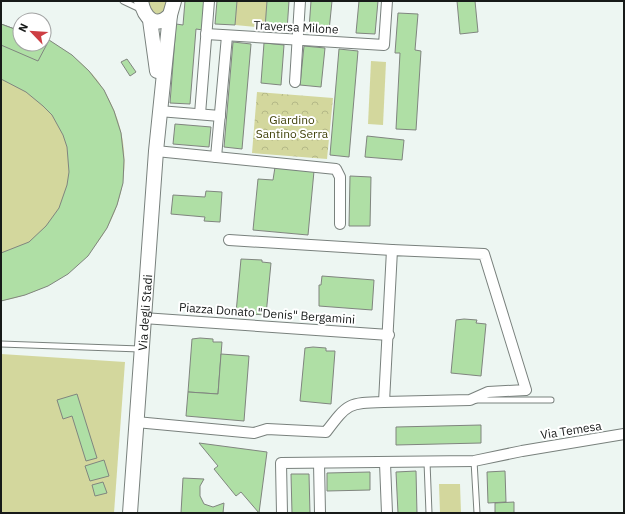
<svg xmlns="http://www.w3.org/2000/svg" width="625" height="514" viewBox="0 0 625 514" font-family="'IBM Plex Sans',sans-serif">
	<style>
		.grass { fill: #d3d79d }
		.forest { fill: url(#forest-crowns) }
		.building { fill: #afdfa5; stroke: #80857f }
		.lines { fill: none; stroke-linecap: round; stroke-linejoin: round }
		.lane-casing { stroke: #79817d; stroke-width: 7 }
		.street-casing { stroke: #79817d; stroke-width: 12 }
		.secondary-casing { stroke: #79817d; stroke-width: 16 }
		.lane { stroke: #fff; stroke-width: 5 }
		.street { stroke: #fff; stroke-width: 10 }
		.secondary { stroke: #fff; stroke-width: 14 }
		.labels { text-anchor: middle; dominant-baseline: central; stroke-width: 4; stroke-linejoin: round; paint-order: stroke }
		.street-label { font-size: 12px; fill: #171a19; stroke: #fff }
		.park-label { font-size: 12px; fill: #41420a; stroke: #fff }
	</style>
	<defs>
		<pattern id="forest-crowns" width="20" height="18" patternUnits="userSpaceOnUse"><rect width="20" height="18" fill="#d3d79d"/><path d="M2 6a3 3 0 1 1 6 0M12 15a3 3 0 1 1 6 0" fill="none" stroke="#b4b887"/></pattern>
	</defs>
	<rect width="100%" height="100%" fill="#edf6f2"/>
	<!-- grass -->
	<g class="grass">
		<polygon points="142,1 172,1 170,12 155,19"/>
		<polygon points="237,1 267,1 265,28 235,25"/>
		<path d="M1,24L20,31V44H47L49,40C67,51 85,64 98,81C161,170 105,284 1,301Z"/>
		<polygon points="371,61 386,62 383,125 368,124"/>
		<polygon points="1,354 125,362 114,513 1,513"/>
		<polygon points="439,484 460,484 461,513 440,513"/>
	</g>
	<!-- forest -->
	<polygon class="forest" points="257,92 333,98 327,159 252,153"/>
	<!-- building -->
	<g class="building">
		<polygon points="185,1 205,1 203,30 196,29 190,104 170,103 176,24 183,25"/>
		<polygon points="217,1 237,1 235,25 215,24"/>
		<polygon points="267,1 289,1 287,30 265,28"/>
		<polygon points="311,1 332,1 329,31 309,29"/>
		<polygon points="359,1 378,1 375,34 356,33"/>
		<polygon points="457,1 475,1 478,32 460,34"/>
		<polygon points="398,13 418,14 415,50 421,51 416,130 396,129 400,53 395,53"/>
		<polygon points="1,24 20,31 20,44 44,43 47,44 49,40 72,55 89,71 104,90 114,111 121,133 124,160 123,183 117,205 107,228 88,256 68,274 48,286 25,295 1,301 1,253 29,242 46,226 59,208 67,185 69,172 67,147 63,135 52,115 43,106 26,92 1,79"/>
		<polygon points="1,24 20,31 20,44 44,43 47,44 38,61 1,45"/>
		<polygon points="233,42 251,44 242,149 224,147"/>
		<polygon points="264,43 284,45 281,85 261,83"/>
		<polygon points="304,46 325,48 321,87 300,85"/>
		<polygon points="339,49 358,51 349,157 330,155"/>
		<polygon points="127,59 136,72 130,76 121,62"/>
		<polygon points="175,124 211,127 209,147 173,144"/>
		<polygon points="367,136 404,140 402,160 365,157"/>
		<polygon points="275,167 314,171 308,235 253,230 258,179 273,180"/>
		<polygon points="350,176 371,177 370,226 349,226"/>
		<polygon points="206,191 222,192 220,222 204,221 205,217 171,214 173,195 205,197"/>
		<polygon points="241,259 262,260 262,262 271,263 266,315 236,313"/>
		<polygon points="322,276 374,280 372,310 319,306 319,285 321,285"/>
		<polygon points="464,319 477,320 476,323 486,324 481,376 451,373 456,320"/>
		<polygon points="200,338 213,339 213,342 222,342 218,394 188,392 192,339"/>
		<polygon points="313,347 326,348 326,351 335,351 331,404 300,401 305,348"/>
		<polygon points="221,354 249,356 244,421 186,416 188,392 218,394"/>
		<polygon points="77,394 97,458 86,461 72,416 63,419 57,400"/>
		<polygon points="481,425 481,443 396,445 396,427"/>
		<polygon points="199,443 267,452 259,513 241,492 236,496 214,469 218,466"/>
		<polygon points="104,460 109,476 90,481 85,466"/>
		<polygon points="416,471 417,513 398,513 396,472"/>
		<polygon points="505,471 506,502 488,503 487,472"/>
		<polygon points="370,472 370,490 327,491 327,473"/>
		<polygon points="291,474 309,474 310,513 292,513"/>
		<polygon points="183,478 204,479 200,486 200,496 204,504 213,507 224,503 223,513 181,513"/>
		<polygon points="103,482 107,493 95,496 92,485"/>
		<polygon points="514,502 514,513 495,513 495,503"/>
	</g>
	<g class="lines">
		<!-- lane casing -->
		<g class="lane-casing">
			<g id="lane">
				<polyline points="123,1 140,9"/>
				<polyline points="1,344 140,349"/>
				<polyline points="475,400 551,400"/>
				<polyline points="474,461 477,513"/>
				<polyline points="427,462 429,513"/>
			</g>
		</g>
		<!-- street casing -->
		<g class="street-casing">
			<g id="street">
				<polyline points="206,34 384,45 387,1"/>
				<polyline points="295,82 300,1"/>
				<polyline points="159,111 220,116"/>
				<polyline points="200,114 209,1"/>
				<polyline points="156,151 336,169 340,177 340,224"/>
				<polyline points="216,157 227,36"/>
				<polyline points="229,240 392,250"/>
				<polyline points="143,318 389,335"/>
				<path d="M136,422L254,433L267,429L326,432C348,403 348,403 384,402L392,250L484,254L526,390L488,392L470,400L384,402"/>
				<polyline points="319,463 320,513"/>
				<polyline points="385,463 387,513"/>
				<polyline points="282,513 281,463 474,461 522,451 624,434"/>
			</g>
		</g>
		<!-- secondary casing -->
		<g class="secondary-casing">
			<g id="secondary">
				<path d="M141,1C144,17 155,30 170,15L174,1"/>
				<polyline points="150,20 157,71"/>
				<path id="s1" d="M130,513L156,151L170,15"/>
			</g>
		</g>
		<!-- lane -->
		<use href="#lane" class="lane"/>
		<!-- street -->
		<use href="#street" class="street"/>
		<!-- secondary -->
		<use href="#secondary" class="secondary"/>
	</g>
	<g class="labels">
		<!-- street labels -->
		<g class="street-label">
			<text transform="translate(296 27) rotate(3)">Traversa Milone</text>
			<text stroke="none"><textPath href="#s1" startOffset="201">Via degli Stadi</textPath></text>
			<text transform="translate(267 313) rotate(4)">Piazza Donato "Denis" Bergamini</text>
			<text transform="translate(571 430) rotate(-9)">Via Temesa</text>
		</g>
		<!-- park labels -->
		<g class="park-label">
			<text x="292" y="119">Giardino<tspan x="292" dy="14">Santino Serra</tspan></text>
		</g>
	</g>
	<!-- border -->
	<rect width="625" height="514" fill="none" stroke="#171a19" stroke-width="4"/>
	<!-- north arrow -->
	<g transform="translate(32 32) rotate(295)"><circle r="19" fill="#ffffff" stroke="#a2a3a3"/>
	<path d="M0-3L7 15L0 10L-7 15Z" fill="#cd3e43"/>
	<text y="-6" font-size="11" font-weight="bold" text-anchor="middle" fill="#171a19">N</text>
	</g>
</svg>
